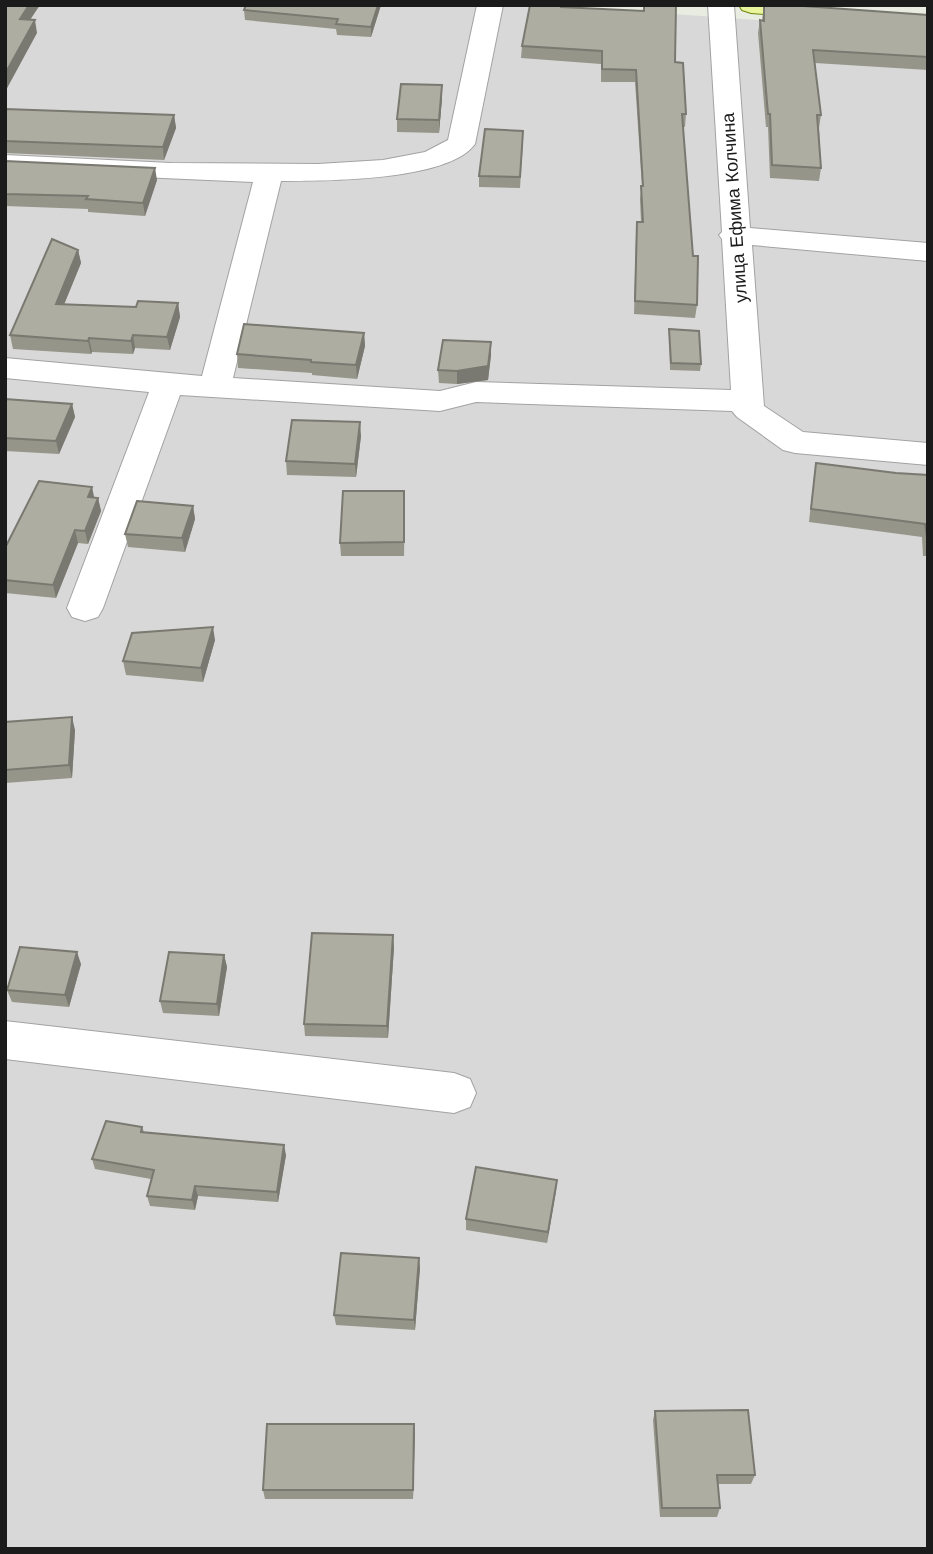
<svg xmlns="http://www.w3.org/2000/svg" width="933" height="1554" viewBox="0 0 933 1554" font-family="'Work Sans',sans-serif">
	<style>
		.residential { fill: #d9d8d8 }
		.lines { fill: none; stroke-linecap: round; stroke-linejoin: round }
		.minor-casing { stroke: #a2a2a2; stroke-width: 2 }
		.major-casing { stroke: #6a870a; stroke-width: 2 }
		.minor { fill: #fff; fill-rule: evenodd }
		.major { fill: #e9f49d; fill-rule: evenodd }
		.wall { fill: #95958a }
		.shaded-wall { fill: #797971 }
		.building { fill: #adada1; stroke: #797971; stroke-width: 2 }
		.labels { text-anchor: middle; dominant-baseline: central; stroke-width: 5; stroke-linejoin: round; paint-order: stroke }
		.far-street-label { font-size: 18px; fill: #1b1b1b; stroke: #fff }
	</style>
	<rect width="100%" height="100%" fill="#e9ece1"/>
	<!-- residential -->
	<polygon class="residential" points="5,5 547,5 928,32 928,1549 5,1549"/>
	<g class="lines">
		<!-- minor casing -->
		<g class="minor-casing">
			<g id="minor">
				<path d="M477,5H503L475,144C449,181 324,181 281,181L233,378L440,391L476,382L731,390L722,239L719,235L722,232L708,5H734L750,228L928,243V261L752,245L764,406L803,432L928,443V465L795,453L783,450L737,417L732,411L476,402L440,411L180,395L103,608L98,617L85,621L72,617L67,608L149,392L5,378V358L202,376L253,182L5,171V155L171,163L318,164L383,160L425,152L448,140Z"/>
				<polygon points="5,1021 454,1073 470,1079 476,1093 470,1107 454,1113 5,1059"/>
			</g>
		</g>
		<!-- major casing -->
		<g class="major-casing">
			<polygon id="major" points="739,5 826,5 830,10 826,15 817,18 751,13 742,10"/>
		</g>
		<!-- minor -->
		<use href="#minor" class="minor"/>
		<!-- major -->
		<use href="#major" class="major"/>
	</g>
	<!-- wall -->
	<g class="wall">
		<polygon points="246,5 381,5 371,37 337,35 336,29 245,20 244,10"/>
		<polygon points="764,5 928,15 928,70 815,63 821,115 819,128 821,168 819,181 770,178 768,127 766,127 758,33 760,20 762,20"/>
		<polygon points="563,7 675,62 686,114 685,127 683,127 697,305 695,318 634,314 636,235 637,222 641,222 640,199 642,186 635,82 601,82 601,64 521,58 522,46"/>
		<polygon points="442,98 439,133 397,132 397,119"/>
		<polygon points="5,109 174,115 176,128 164,160 5,153"/>
		<polygon points="523,141 520,188 479,187 479,176"/>
		<polygon points="5,161 157,180 145,216 88,212 88,209 5,206"/>
		<polygon points="78,250 81,263 64,304 136,307 178,303 180,317 170,350 135,348 133,354 92,352 91,354 13,349 10,335"/>
		<polygon points="669,329 701,364 700,371 670,370"/>
		<polygon points="364,333 365,346 357,379 312,375 312,373 238,368 237,354"/>
		<polygon points="491,355 488,380 457,384 439,383 438,370"/>
		<polygon points="5,399 72,404 75,417 59,454 5,451"/>
		<polygon points="361,436 356,477 287,475 286,461"/>
		<polygon points="816,463 896,473 928,475 928,556 923,556 922,537 809,522 814,476"/>
		<polygon points="94,498 98,498 101,511 88,544 78,543 56,598 5,593 5,548"/>
		<polygon points="405,504 404,556 341,556 340,543"/>
		<polygon points="193,506 195,519 185,552 128,547 125,534"/>
		<polygon points="215,640 203,682 126,675 123,661"/>
		<polygon points="5,722 75,730 72,778 5,783"/>
		<polygon points="394,947 388,1038 305,1036 304,1024"/>
		<polygon points="224,955 227,967 219,1016 163,1013 160,1001"/>
		<polygon points="81,964 69,1007 12,1002 7,990"/>
		<polygon points="142,1127 144,1132 286,1155 278,1202 198,1196 195,1210 150,1206 147,1196 151,1179 95,1169 92,1159"/>
		<polygon points="557,1180 547,1243 466,1230 466,1219"/>
		<polygon points="420,1268 415,1330 336,1325 334,1315"/>
		<polygon points="655,1411 755,1475 751,1484 718,1484 720,1508 717,1517 660,1517 653,1420"/>
		<polygon points="414,1424 413,1499 265,1499 263,1490"/>
	</g>
	<!-- shaded-wall -->
	<g class="shaded-wall">
		<polygon points="29,5 40,5 22,32 20,19"/>
		<polygon points="378,5 381,5 371,37 371,27"/>
		<polygon points="35,20 37,33 5,92 5,74"/>
		<polygon points="442,85 442,98 439,133 439,120"/>
		<polygon points="174,115 176,128 164,160 163,147"/>
		<polygon points="155,168 157,180 145,216 143,203"/>
		<polygon points="78,250 81,263 59,317 56,304"/>
		<polygon points="178,303 180,317 170,350 167,337"/>
		<polygon points="364,333 365,346 357,379 356,365"/>
		<polygon points="133,335 135,348 133,354 131,341"/>
		<polygon points="89,338 92,352 91,354 88,341"/>
		<polygon points="491,342 491,355 488,380 457,384 457,371"/>
		<polygon points="72,404 75,417 59,454 56,441"/>
		<polygon points="360,422 361,436 356,477 355,464"/>
		<polygon points="92,487 95,501 88,497"/>
		<polygon points="98,498 101,511 88,544 85,531"/>
		<polygon points="193,506 195,519 185,552 182,538"/>
		<polygon points="75,530 78,543 56,598 53,585"/>
		<polygon points="213,627 215,640 203,682 201,668"/>
		<polygon points="72,717 75,730 72,778 69,765"/>
		<polygon points="393,935 394,947 388,1038 387,1026"/>
		<polygon points="77,952 81,964 69,1007 65,995"/>
		<polygon points="224,955 227,967 219,1016 217,1004"/>
		<polygon points="284,1145 286,1155 278,1202 277,1192"/>
		<polygon points="557,1180 556,1191 547,1243 548,1232"/>
		<polygon points="195,1186 198,1196 195,1210 192,1200"/>
		<polygon points="419,1258 420,1268 415,1330 414,1320"/>
		<polygon points="414,1424 415,1433 413,1499 413,1490"/>
	</g>
	<!-- building -->
	<g class="building">
		<polygon points="5,5 29,5 20,19 35,20 5,74"/>
		<polygon points="246,5 378,5 371,27 336,24 338,19 244,10"/>
		<polygon points="530,5 561,5 561,7 644,11 644,5 676,5 675,62 683,63 686,114 682,114 693,256 698,256 697,305 635,301 637,222 643,222 641,186 643,186 636,70 602,69 602,51 522,46"/>
		<polygon points="764,5 789,5 928,15 928,57 813,50 821,115 817,115 821,168 772,165 770,114 768,114 760,20 764,21"/>
		<polygon points="401,84 442,85 439,120 397,119"/>
		<polygon points="5,109 174,115 163,147 5,141"/>
		<polygon points="485,129 523,131 520,177 479,176"/>
		<polygon points="5,161 155,168 143,203 86,199 88,196 5,194"/>
		<polygon points="52,239 78,250 56,304 136,307 138,301 178,303 167,337 133,335 131,341 89,338 88,341 10,335"/>
		<polygon points="244,324 364,333 356,365 311,362 311,360 237,354"/>
		<polygon points="669,329 699,331 701,364 671,363"/>
		<polygon points="443,340 491,342 488,366 457,371 438,370"/>
		<polygon points="5,399 72,404 56,441 5,438"/>
		<polygon points="292,420 360,422 355,464 286,461"/>
		<polygon points="816,463 896,473 928,475 928,543 925,524 811,509"/>
		<polygon points="39,481 92,487 88,497 98,498 85,531 75,530 53,585 5,580 5,548"/>
		<polygon points="343,491 404,491 404,542 340,543"/>
		<polygon points="137,501 193,506 182,538 125,534"/>
		<polygon points="213,627 201,668 123,661 132,633"/>
		<polygon points="72,717 69,765 5,770 5,722"/>
		<polygon points="312,933 393,935 387,1026 304,1024"/>
		<polygon points="20,947 77,952 65,995 7,990"/>
		<polygon points="169,952 224,955 217,1004 160,1001"/>
		<polygon points="106,1121 142,1127 141,1132 284,1145 277,1192 195,1186 192,1200 147,1196 154,1170 92,1159"/>
		<polygon points="476,1167 557,1180 548,1232 466,1219"/>
		<polygon points="341,1253 419,1258 414,1320 334,1315"/>
		<polygon points="748,1410 755,1475 717,1475 720,1508 662,1508 655,1411"/>
		<polygon points="267,1424 414,1424 413,1490 263,1490"/>
	</g>
	<g class="labels">
		<!-- far-street labels -->
		<g class="far-street-label">
			<text transform="translate(734 208) rotate(-94)">улица Ефима Колчина</text>
		</g>
	</g>
	<!-- border -->
	<rect width="933" height="1554" fill="none" stroke="#1b1b1b" stroke-width="14"/>
</svg>
